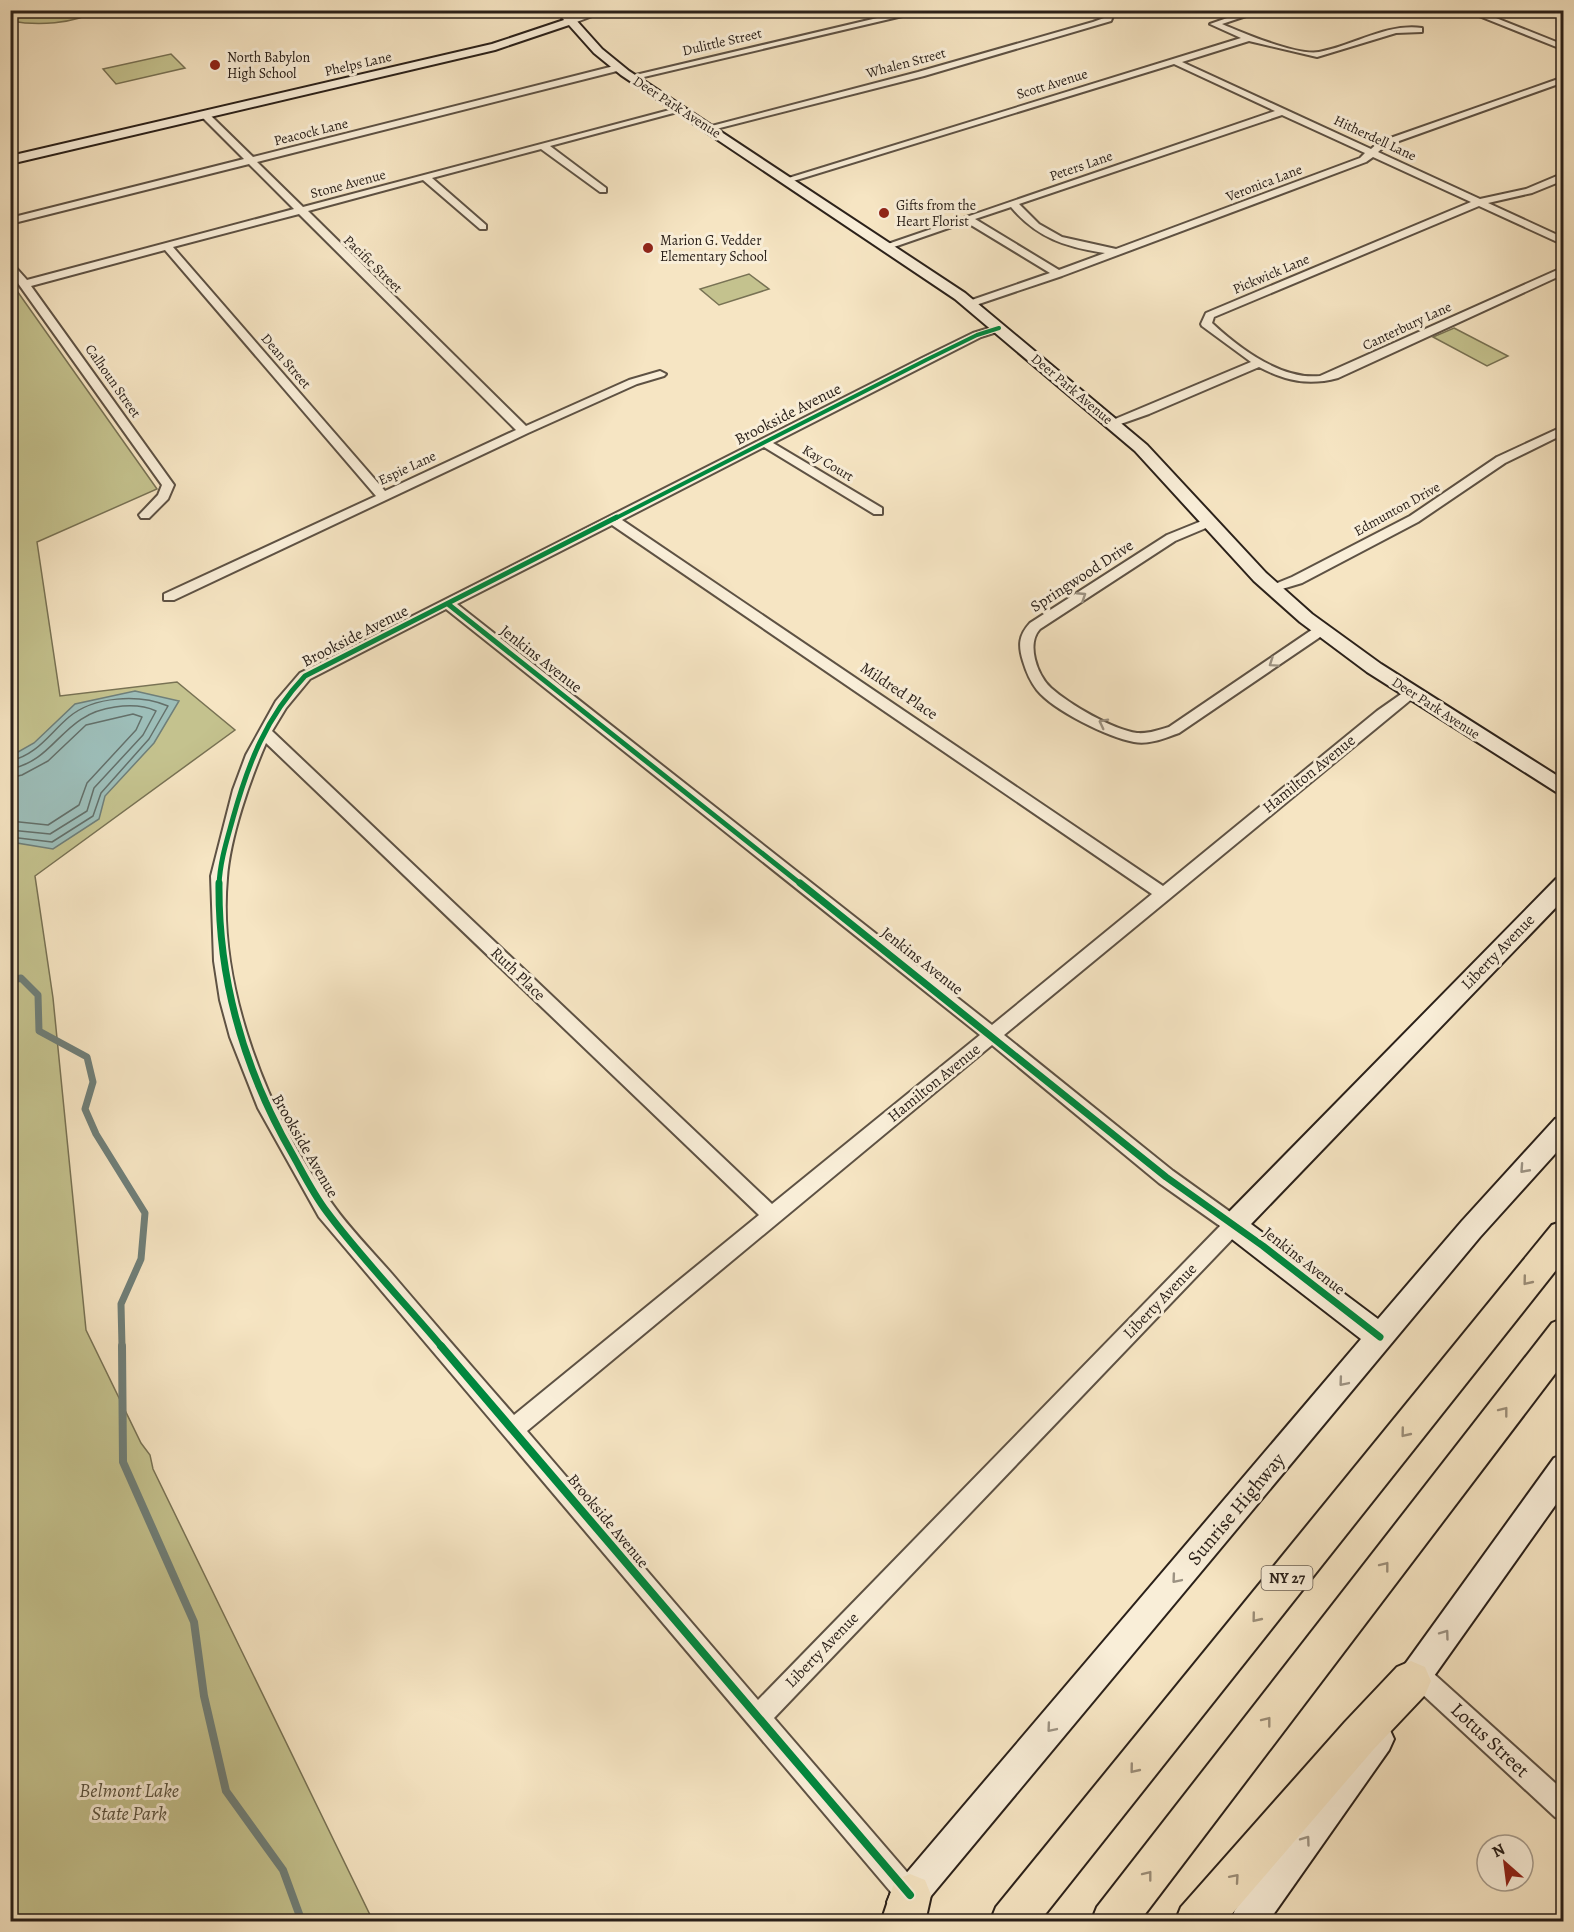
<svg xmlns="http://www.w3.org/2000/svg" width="1574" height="1932" viewBox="0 0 1574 1932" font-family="Alegreya,serif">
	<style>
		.green { fill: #c4c28e; stroke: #787254; stroke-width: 1.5 }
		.water { fill: #9dbeb9; stroke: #6f7f79; stroke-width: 1.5 }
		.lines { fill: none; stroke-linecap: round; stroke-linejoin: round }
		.shore { stroke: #64706a; stroke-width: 1.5 }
		.stream-far1 { stroke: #6f7f79; stroke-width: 7 }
		.stream { stroke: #6f7f79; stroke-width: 8 }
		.street-casing { stroke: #5e5244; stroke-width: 4 }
		.secondary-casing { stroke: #2b211a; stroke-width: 4 }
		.highway-casing { stroke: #2b211a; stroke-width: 4 }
		.street { fill: #f9eed8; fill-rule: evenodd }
		.secondary { fill: #f9eed8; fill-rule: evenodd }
		.highway { fill: #f6e5c3; fill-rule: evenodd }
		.cycleway-far3-casing { stroke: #f9eed8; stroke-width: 6 }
		.cycleway-far2-casing { stroke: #f9eed8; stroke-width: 8 }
		.cycleway-far1-casing { stroke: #f9eed8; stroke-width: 10 }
		.cycleway-casing { stroke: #f9eed8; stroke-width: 12 }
		.cycleway-far3 { stroke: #00873e; stroke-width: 4 }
		.cycleway-far2 { stroke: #00873e; stroke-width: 5 }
		.cycleway-far1 { stroke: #00873e; stroke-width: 7 }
		.cycleway { stroke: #00873e; stroke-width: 8 }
		.oneway { stroke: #9c9282 }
		.oneway2 { stroke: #9b8d77 }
		.poi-dot { fill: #8f2418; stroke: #f9eed8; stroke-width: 2 }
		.labels { text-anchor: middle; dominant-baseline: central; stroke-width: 6; stroke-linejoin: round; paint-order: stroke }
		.far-street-label { font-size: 14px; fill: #2b211a; stroke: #f9eed8 }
		.far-poi-label { font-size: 14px; fill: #2b211a; stroke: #f9eed8; text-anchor: start }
		.shield { fill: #f9eed8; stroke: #695e53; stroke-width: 1.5 }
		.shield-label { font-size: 15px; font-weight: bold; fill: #2b211a }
		.street-label { font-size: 16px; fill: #2b211a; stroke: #f9eed8 }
		.near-street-label { font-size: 20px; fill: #2b211a; stroke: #f9eed8 }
		.near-park-label { font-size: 20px; font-style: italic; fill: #59513d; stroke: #f9eed8 }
	</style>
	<rect width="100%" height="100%" fill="#f6e5c3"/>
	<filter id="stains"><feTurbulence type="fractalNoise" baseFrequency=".00333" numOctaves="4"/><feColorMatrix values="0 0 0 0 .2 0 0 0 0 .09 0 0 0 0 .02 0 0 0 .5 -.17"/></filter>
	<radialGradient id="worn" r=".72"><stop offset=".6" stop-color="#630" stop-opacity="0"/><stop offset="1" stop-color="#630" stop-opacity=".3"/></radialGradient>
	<!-- green -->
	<g class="green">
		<path d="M35,10H97V11C72,24 38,26 11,21V15Z"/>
		<polygon points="171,54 185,68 116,84 103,69"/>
		<polygon points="749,274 769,289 719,305 700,289"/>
		<polygon points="10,281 157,489 37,542 60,696 177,682 235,730 35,876 53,998 86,1330 141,1443 150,1455 153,1469 373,1921 11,1921"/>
		<polygon points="1454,328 1508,356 1487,366 1433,337"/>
	</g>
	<!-- water -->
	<polygon class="water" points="135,691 179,701 154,743 105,796 99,819 53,849 11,842 11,756 34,743 75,704"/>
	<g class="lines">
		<!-- shore -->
		<g class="shore">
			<path d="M10,761C37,755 49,734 69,717C94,696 139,694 168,706L149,739L101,793L93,816L52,842L10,837"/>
			<path d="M10,769C57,760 61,714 115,707C129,705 143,705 156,711L143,735L94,788L87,811L50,834L10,830"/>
			<polyline points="10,778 22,775 48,761 86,725 133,714 142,717 136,730 87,783 79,805 48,825 10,821"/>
		</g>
		<!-- stream-far1 -->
		<polyline class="stream-far1" points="10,981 21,978 38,995 39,1031 87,1057 93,1082 85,1109 96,1134 145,1213 141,1259 121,1304 122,1347"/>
		<!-- stream -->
		<polyline class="stream" points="122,1346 123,1462 194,1622 204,1696 226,1791 283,1870 302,1922"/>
		<!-- street casing -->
		<g class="street-casing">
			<g id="street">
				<polygon points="595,10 608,10 574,23 567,21"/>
				<polygon points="911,10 928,10 631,80 627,77"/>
				<polygon points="1101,10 1109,10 1113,16 1111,21 924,76 708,131 704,128 918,72 1093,22 1104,18"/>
				<path d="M1250,10H1264L1222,24C1243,33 1297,56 1319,52C1353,46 1386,23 1422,28V32L1396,33L1317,57L1249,41L1182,62L1371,149L1379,142L1564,77V82L1385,146L1378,152L1480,199L1526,189L1564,173V180L1532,193L1488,203L1564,238V245L1479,206L1214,317L1212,323C1239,348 1281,380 1320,376L1564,267V274L1338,378C1308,386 1286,381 1259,367L1149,414L1112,427L1108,426V422L1251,362L1202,326L1201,324L1206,313L1471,202L1373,157L1366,162L1062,276L970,307L965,304L966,302L1050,273L966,222L891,248L882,246L1275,111L1174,64L790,182L782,180L1241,38L1210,24ZM1282,115L1365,153L1360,158L1116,249L1062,237L1039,224L1019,204ZM1011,207C1037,238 1066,247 1105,253L1059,270L975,219Z"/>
				<polygon points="1464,10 1476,10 1564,45 1564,50"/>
				<path d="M618,65L621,70L257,162L303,207L681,107V111L550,146L606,188V192H600L541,149L432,178L486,225V229H480L423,180L308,211L526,426L629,380L660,371L666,374L664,376L637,384L528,433L174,600H164V594L376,496L165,250L31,286L174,485L168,499L149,518H141L139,515L158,495L162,485L10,272V261L27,280L294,209L249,164L10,224V218L244,159L202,117V113H208L253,157ZM299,214L516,430L385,491L173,247Z"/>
				<path d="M999,325L1004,328L1003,330L981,337L773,443L882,508V514H874L764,447L622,520L1163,886L1377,711L1407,690H1417L1419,693L1004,1035L1173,1171L1240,1219L1242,1225L1240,1231L774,1718L919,1886L922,1895L919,1904L910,1907L901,1904L319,1217L258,1108L230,1037L220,1000L214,961L211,876L233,790L246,755L276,701L300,673L922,358L973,333ZM612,525L1152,894L992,1025L457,604ZM446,609L980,1035L772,1204L272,731L286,708L310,679ZM266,743L759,1215L514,1415C473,1368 432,1321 392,1274C372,1251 350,1229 333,1205C269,1118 217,987 227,878C230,837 250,780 266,743ZM992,1045L1159,1183L1220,1226L758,1700L527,1431Z"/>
				<polygon points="1564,426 1564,434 1505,463 1418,522 1302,583 1272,592 1265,588 1292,577 1410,516 1497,457"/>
				<path d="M1209,518L1215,522L1213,525L1175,541L1040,629C1026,644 1037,675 1051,688C1069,704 1113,730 1137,733C1148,734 1159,730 1169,727L1316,627H1326V633L1179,733C1165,738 1149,745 1134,742C1108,737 1054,711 1037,690C1030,681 1026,671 1023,661C1018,645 1019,635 1030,623L1167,535Z"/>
				<polygon points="1416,1662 1424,1665 1564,1791 1564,1820 1555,1817 1408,1681 1405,1673 1408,1665"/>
			</g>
		</g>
		<!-- secondary casing -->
		<g class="secondary-casing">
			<g id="secondary">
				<polygon points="556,10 567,10 602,49 629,71 965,293 1147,445 1266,573 1312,614 1381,664 1564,780 1564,797 1367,672 1300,622 1254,581 1135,451 955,299 621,75 594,53 569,25 495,50 10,164 10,156 492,44 564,20"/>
				<polygon points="1564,877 1564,899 1251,1224 1378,1319 1462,1221 1555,1119 1564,1116 1564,1144 1480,1237 916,1914 904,1919 892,1914 887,1902 892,1890 1361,1339 1224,1233 1220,1225 1224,1217 1556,879"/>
				<polygon points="1564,1454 1564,1493 1417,1700 1406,1705 1395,1700 1390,1689 1395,1678 1554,1458"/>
				<polygon points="1378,1723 1389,1728 1394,1739 1389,1750 1268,1922 1230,1922 1235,1910 1367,1728"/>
			</g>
		</g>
		<!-- highway casing -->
		<g class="highway-casing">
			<g id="highway">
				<polygon points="1564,1221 1564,1260 1039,1922 990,1922 996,1907 1552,1225"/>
				<polygon points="1564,1318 1564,1362 1139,1922 1091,1922 1097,1907 1552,1323"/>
				<polygon points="1411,1661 1425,1667 1431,1681 1425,1695 1373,1750 1225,1922 1175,1922 1181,1907 1345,1722 1397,1667"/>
				<polygon points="910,1874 925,1880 931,1895 925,1922 881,1922 895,1880"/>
			</g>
		</g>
		<!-- street -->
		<use href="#street" class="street"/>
		<!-- secondary -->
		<use href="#secondary" class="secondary"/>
		<!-- highway -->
		<use href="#highway" class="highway"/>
		<!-- cycleway-far3 casing -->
		<g class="cycleway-far3-casing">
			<polyline id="cycleway-far3" points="614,519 926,360 977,335 999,328"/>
		</g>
		<!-- cycleway-far2 casing -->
		<g class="cycleway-far2-casing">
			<g id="cycleway-far2">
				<polyline points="448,604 802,885"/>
				<path d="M219,885C220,861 227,840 233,818C248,764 266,717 305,676L617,517"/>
			</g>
		</g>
		<!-- cycleway-far1 casing -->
		<g class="cycleway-far1-casing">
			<g id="cycleway-far1">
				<path d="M219,883C218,982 244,1071 294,1157C304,1175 314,1195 327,1212C362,1259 404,1302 442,1347"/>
				<polyline points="800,883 1166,1177 1263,1246 1380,1337"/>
			</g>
		</g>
		<!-- cycleway casing -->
		<g class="cycleway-casing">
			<polyline id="cycleway" points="441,1346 910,1895"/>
		</g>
		<!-- cycleway-far3 -->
		<use href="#cycleway-far3" class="cycleway-far3"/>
		<!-- cycleway-far2 -->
		<use href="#cycleway-far2" class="cycleway-far2"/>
		<!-- cycleway-far1 -->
		<use href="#cycleway-far1" class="cycleway-far1"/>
		<!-- cycleway -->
		<use href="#cycleway" class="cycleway"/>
	</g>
	<!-- one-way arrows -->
	<defs><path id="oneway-chevron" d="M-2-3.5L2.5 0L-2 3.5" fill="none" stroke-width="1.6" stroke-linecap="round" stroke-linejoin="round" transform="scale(1.5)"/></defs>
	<g class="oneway">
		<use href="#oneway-chevron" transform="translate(1082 596) rotate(-33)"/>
		<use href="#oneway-chevron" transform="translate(1273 663) rotate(146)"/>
		<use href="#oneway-chevron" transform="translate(1103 723) rotate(-153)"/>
		<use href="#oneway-chevron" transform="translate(1524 1169) rotate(132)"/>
		<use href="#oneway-chevron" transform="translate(1343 1382) rotate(130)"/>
		<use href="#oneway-chevron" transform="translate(1176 1579) rotate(130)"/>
		<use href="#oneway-chevron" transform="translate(1445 1634) rotate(-54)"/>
		<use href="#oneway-chevron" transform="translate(1051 1728) rotate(130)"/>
		<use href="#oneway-chevron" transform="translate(1306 1840) rotate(-54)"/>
	</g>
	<g class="oneway2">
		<use href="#oneway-chevron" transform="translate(1527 1281) rotate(129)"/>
		<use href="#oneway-chevron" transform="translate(1504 1411) rotate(-52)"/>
		<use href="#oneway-chevron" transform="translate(1405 1433) rotate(129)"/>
		<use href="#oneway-chevron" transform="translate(1385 1566) rotate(-52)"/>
		<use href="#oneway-chevron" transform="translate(1256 1618) rotate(129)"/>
		<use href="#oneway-chevron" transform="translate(1267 1721) rotate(-52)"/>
		<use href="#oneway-chevron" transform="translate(1134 1769) rotate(129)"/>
		<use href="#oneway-chevron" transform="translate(1148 1875) rotate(-52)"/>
		<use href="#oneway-chevron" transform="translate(1235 1878) rotate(-49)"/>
	</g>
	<!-- markers -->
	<g class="poi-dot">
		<circle cx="215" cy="65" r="6"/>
		<circle cx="884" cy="213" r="6"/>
		<circle cx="648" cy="248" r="6"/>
	</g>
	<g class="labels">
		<!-- far-street labels -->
		<g class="far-street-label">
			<text transform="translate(722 42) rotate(-13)">Dulittle Street</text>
			<text transform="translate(906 63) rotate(-15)">Whalen Street</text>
			<text transform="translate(358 64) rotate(-13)">Phelps Lane</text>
			<text transform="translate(1052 84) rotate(-17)">Scott Avenue</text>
			<text transform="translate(677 107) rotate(33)">Deer Park Avenue</text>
			<text transform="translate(311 132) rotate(-14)">Peacock Lane</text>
			<text transform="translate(1375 138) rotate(25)">Hitherdell Lane</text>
			<text transform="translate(1081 166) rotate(-19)">Peters Lane</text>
			<text transform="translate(1264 183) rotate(-21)">Veronica Lane</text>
			<text transform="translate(348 184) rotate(-15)">Stone Avenue</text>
			<text transform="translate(373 264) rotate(44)">Pacific Street</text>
			<text transform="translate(1271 274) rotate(-23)">Pickwick Lane</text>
			<text transform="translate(1407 326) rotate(-25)">Canterbury Lane</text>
			<text transform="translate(286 361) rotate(49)">Dean Street</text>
			<text transform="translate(113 381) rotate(55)">Calhoun Street</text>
			<text transform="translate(1072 389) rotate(40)">Deer Park Avenue</text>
			<text transform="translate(828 463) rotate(31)">Kay Court</text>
			<text transform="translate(407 468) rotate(-25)">Espie Lane</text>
			<text transform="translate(1397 509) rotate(-29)">Edmunton Drive</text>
			<text transform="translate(1436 708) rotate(33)">Deer Park Avenue</text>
		</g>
		<!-- far-poi labels -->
		<g class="far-poi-label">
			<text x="227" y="57">North Babylon<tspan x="227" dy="16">High School</tspan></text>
			<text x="896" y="205">Gifts from the<tspan x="896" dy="16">Heart Florist</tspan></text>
			<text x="660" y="240">Marion G. Vedder<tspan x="660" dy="16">Elementary School</tspan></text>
		</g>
		<!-- shield labels -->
		<rect class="shield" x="1261.5" y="1566" width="51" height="24" rx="4.5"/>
		<g class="shield-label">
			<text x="1287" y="1578">NY 27</text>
		</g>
		<!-- street labels -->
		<g class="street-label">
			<text transform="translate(788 414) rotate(-27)">Brookside Avenue</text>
			<text transform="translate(1082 576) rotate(-33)">Springwood Drive</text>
			<text transform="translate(355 636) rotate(-27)">Brookside Avenue</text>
			<text transform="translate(541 659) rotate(38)">Jenkins Avenue</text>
			<text transform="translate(899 691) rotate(34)">Mildred Place</text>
			<text transform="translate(1309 774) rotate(-39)">Hamilton Avenue</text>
			<text transform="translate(1498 952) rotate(-46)">Liberty Avenue</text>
			<text transform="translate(922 961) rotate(38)">Jenkins Avenue</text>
			<text transform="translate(518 974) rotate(44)">Ruth Place</text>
			<text transform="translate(934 1083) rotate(-39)">Hamilton Avenue</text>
			<text transform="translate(305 1146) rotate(60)">Brookside Avenue</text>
			<text transform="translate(1304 1261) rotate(38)">Jenkins Avenue</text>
			<text transform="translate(1160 1301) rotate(-46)">Liberty Avenue</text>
			<text transform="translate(608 1521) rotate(50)">Brookside Avenue</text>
			<text transform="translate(822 1650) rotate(-46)">Liberty Avenue</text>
		</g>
		<!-- near-street labels -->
		<g class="near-street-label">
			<text transform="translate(1236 1509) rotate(-50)">Sunrise Highway</text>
			<text transform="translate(1490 1740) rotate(43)">Lotus Street</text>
		</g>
		<!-- near-park labels -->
		<g class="near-park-label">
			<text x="129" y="1790">Belmont Lake<tspan x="129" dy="23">State Park</tspan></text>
		</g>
	</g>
	<!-- margin -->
	<rect width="1574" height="1932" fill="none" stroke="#f6e5c3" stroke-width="36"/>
	<rect x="12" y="12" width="1550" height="1908" fill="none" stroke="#2b211a" stroke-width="3"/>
	<rect x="18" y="18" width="1538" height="1896" fill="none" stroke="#2b211a" stroke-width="1.5"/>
	<!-- north arrow -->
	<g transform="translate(1505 1863) rotate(332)"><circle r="28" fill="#f9eed8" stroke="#a79c8c" stroke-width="1.5"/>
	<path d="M0-4.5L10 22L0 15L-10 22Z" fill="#8f2418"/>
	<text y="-9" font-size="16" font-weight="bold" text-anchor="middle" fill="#2b211a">N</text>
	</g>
	<rect width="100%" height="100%" filter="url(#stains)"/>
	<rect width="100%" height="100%" fill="url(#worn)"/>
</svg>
